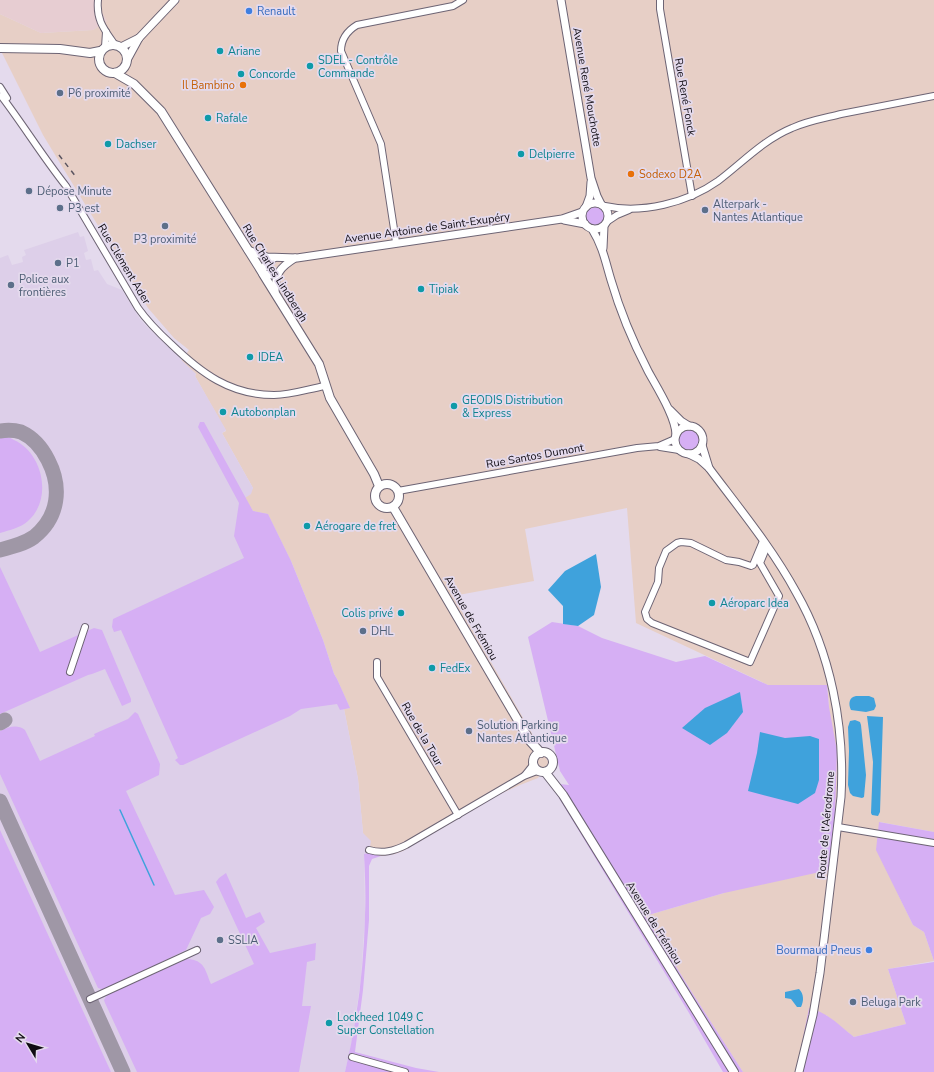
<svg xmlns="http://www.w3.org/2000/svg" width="934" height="1072" viewBox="0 0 934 1072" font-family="'Nunito Sans',sans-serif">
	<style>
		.commercial { fill: #e7cdd2 }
		.industrial { fill: #e7cfc6 }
		.built { fill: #ddcfe9 }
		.green { fill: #d6aff4 }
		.water { fill: #3fa2dc }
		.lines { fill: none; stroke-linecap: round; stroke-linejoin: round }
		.stream { stroke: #3fa2dc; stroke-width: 1.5 }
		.taxiway { stroke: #9f97a6; stroke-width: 15 }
		.minor-casing { stroke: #6d6474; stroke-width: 8 }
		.tertiary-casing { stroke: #6d6474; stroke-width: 9 }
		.secondary-casing { stroke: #6d6474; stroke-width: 10 }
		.minor { stroke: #fff; stroke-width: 6 }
		.tertiary { stroke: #fff; stroke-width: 7 }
		.secondary { stroke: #fff; stroke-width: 8 }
		.rail { stroke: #5a545f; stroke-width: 1.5; stroke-dasharray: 5 5; stroke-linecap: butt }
		.shop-dot { fill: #3f7fe0; stroke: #e4daed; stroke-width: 1.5 }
		.culture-dot { fill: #0f9aa8; stroke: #e4daed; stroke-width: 1.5 }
		.food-dot { fill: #e8710a; stroke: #e4daed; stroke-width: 1.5 }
		.service-dot { fill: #5c6f8a; stroke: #e4daed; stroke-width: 1.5 }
		.labels { text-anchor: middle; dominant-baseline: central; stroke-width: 3.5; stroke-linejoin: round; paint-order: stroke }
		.shop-label { font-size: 11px; fill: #366cbe; stroke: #e4daed; text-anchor: start }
		.culture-label { font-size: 11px; fill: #0d838f; stroke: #e4daed; text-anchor: start }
		.food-label { font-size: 11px; fill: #c56008; stroke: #e4daed; text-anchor: end }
		.street-label { font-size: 11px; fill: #100c13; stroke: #e4daed }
		.service-label { font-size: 11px; fill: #4e5e75; stroke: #e4daed; text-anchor: start }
	</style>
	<rect width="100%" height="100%" fill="#e4daed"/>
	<!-- commercial -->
	<polygon class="commercial" points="0,0 100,0 101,11 108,21 93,30 41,33 0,14"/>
	<!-- industrial -->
	<polygon class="industrial" points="100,0 934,0 934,832 880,822 898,894 913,925 924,932 934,961 888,969 906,1024 854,1037 826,1015 805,1034 796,1072 743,1072 691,991 645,916 724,893 829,707 827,685 768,685 636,623 627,508 525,529 534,581 453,596 549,763 538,778 520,785 500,794 403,851 395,854 381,856 369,853 363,833 358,779 344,709 349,708 337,679 334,674 323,640 291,561 253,511 244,498 253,488 222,433 226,431 195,376 196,374 181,361 189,350 174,338 148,308 43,135 0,49 0,14 41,33 93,30 107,21 101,11"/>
	<!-- built -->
	<polygon class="built" points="78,232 80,237 84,236 88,251 84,253 86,260 91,259 94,271 98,270 107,284 122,290 140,319 149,329 196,374 195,376 226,430 222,433 253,488 251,494 245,498 253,511 268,514 291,561 323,640 334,674 337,679 350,708 344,709 358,779 363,833 371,841 369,853 364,854 365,915 361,978 352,1041 345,1072 0,1072 0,258 8,255 12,265 23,262 22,257 26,255 24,250"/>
	<!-- green -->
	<g class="green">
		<circle cx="595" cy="216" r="9"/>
		<polygon points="200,422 204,422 253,511 268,514 291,561 323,640 334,674 337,679 350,708 340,710 337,704 301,709 290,716 183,765 180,765 175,760 178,758 121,630 114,632 112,627 113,619 244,558 234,536 239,503 198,427"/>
		<circle cx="689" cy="440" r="10"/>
		<path d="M0,436C6,436 9,437 14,440C43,453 53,499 28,521C20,528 10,530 0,533Z"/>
		<polygon points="0,567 40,652 94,628 102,630 131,699 131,702 122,706 105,669 92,674 88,675 0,714"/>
		<polygon points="552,622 578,626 602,638 676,662 705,656 768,685 827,685 829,707 837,751 835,817 829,870 724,893 645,916 691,991 743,1072 723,1072 689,1013 550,783 569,785 560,771 528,637"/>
		<path d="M135,712L138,714L160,764L159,775L126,791L175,895L204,890L214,907L210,914L201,918L186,950L105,990L98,988L0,774V731C9,727 17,724 25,730L40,761L95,736L94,734L128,719Z"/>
		<polygon points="879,822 934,832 934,961 924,932 913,925 876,850"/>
		<polygon points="0,830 111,1072 0,1072"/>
		<path d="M369,853L381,856L372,859L369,866V920L363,990L355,1052L416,1068L439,1072H345C357,1021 364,968 365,915C366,895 365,874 364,854Z"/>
		<path d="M226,873L246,918L260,912L265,922L256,928L270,953L316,943L315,960L307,962L302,1006H311L299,1072H137L105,1003L104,1000L107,995L187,959C205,960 205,970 211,984L254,964L216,882L219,878Z"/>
		<path d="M934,962V1072H796L809,1008C827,1012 840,1026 854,1037L906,1024L888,969Z"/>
	</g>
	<!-- water -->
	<g class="water">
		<polygon points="596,554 601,587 594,615 578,626 563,624 563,606 548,590 565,571"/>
		<polygon points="740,692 743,712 727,733 710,745 682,728 705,708"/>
		<path d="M856,696H869L874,698L876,706L874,710L866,712L851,710C848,704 849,697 856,696Z"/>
		<polygon points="867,716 883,717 880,812 878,816 872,815 871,813 873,762"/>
		<polygon points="855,720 860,722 861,725 866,775 864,797 862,798 853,796 850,793 848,785 849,751 848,727 850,721"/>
		<polygon points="760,732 785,738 810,736 819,739 819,780 815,793 798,804 748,791 757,753"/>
		<path d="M799,989C804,994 804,1001 801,1007H797L791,999L785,998V992Z"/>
	</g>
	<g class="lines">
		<!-- stream -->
		<polyline class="stream" points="120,810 154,885"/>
		<!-- taxiway -->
		<g class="taxiway">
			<path d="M0,431C7,430 14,430 21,432C34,438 42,448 48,460C62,487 59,517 34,537C24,544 12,547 0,550"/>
			<polyline points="0,723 5,720"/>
			<polyline points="0,801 123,1072"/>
		</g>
		<!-- minor casing -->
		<g class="minor-casing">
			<g id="minor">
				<path d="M98,0C96,20 104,29 115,45"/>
				<polyline points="660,0 660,9 692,196"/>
				<polyline points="105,47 106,32"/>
				<polyline points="0,87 7,98"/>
				<path d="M0,96L2,97C24,126 43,157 66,186L138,308C148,322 159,333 171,344C201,373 230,395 274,395C291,395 308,389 325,386"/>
				<path d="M605,206C642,214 687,203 718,181C742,163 763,140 792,128C807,121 825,118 841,114C872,108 903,102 934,96"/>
				<polyline points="608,221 617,215 629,210"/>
				<path d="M396,242L381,144L341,51C341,39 347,31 357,25L453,6L463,0"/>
				<polyline points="660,447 679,450"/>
				<polyline points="398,491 637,448 659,446 675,439"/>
				<polyline points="763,541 753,565 751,566 739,562 726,560 691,543 681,542 677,543 666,551 659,568 658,582 645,612 647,619 652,623 750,662 779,596 760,563 767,546"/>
				<polyline points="377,662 377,677 458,815"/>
				<polyline points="70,672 85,627"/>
				<polyline points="525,775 533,765"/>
				<polyline points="838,827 934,843"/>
				<path d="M369,850C383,854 394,851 406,845L524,776L537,771"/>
				<polyline points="90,999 197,950"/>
				<polyline points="352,1057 405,1072"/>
			</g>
		</g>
		<!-- tertiary casing -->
		<g class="tertiary-casing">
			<g id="tertiary">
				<polyline points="561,0 591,178 597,196 601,204"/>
				<polyline points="121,47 139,38"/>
				<polyline points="127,60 139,38 175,0"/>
				<circle cx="595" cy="216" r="13"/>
				<polyline points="586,207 590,196 591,182"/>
				<polyline points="564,220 585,224"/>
				<path d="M592,229C603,247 605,260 611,280C620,311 633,342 648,371C656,386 676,417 676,435"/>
				<polyline points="603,248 604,226"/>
				<polyline points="248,250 267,257 297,258 562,219 582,212"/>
				<polyline points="274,258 266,264 262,272 263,274 272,275 278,273"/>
				<path d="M275,293C275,274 279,268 295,258"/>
				<polyline points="670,410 681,421 689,426"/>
				<circle cx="689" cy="440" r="14"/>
				<polyline points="702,445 709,468"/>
				<path d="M689,454L699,459L709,468C739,508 772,548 796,592C831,653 845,727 841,797L820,973L813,1015L799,1072"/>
			</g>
		</g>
		<!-- secondary casing -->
		<g class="secondary-casing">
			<g id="secondary">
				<circle cx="113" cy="59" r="14"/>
				<polyline points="0,48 60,49 90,53 100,51"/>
				<polyline points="115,73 134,84 161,111 262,272"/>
				<polyline points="263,274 319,364 330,398 374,474 379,486"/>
				<circle cx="387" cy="496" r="12"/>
				<polyline points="393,507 530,741 541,753"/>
				<circle cx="543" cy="762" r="10"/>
				<polyline points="545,772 563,795 734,1072"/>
			</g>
		</g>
		<!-- minor -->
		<use href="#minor" class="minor"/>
		<!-- tertiary -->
		<use href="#tertiary" class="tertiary"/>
		<!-- secondary -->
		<use href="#secondary" class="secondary"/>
		<!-- rail -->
		<polyline class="rail" points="59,155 76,177"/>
	</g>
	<!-- markers -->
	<g class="shop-dot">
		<circle cx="249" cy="11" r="4"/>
		<circle cx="869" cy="950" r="4"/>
	</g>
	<g class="culture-dot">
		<circle cx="220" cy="51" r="4"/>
		<circle cx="310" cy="66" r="4"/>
		<circle cx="241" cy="74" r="4"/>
		<circle cx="208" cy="118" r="4"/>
		<circle cx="108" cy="144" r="4"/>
		<circle cx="521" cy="154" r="4"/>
		<circle cx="421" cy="289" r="4"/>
		<circle cx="250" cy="357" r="4"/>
		<circle cx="454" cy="406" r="4"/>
		<circle cx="223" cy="412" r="4"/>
		<circle cx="307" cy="526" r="4"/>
		<circle cx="712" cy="603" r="4"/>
		<circle cx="401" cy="613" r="4"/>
		<circle cx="432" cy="668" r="4"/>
		<circle cx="329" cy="1023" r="4"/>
	</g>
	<g class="food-dot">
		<circle cx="243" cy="85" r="4"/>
		<circle cx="631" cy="174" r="4"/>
	</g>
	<g class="service-dot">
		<circle cx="60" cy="93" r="4"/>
		<circle cx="29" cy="191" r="4"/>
		<circle cx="60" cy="208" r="4"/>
		<circle cx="705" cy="210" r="4"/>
		<circle cx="165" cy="226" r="4"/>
		<circle cx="58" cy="263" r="4"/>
		<circle cx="11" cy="285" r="4"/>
		<circle cx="363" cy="631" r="4"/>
		<circle cx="469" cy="731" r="4"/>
		<circle cx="220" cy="940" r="4"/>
		<circle cx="853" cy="1002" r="4"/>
	</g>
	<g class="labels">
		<!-- shop labels -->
		<g class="shop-label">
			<text x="257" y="11">Renault</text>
			<text x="861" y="950" text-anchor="end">Bourmaud Pneus</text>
		</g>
		<!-- culture labels -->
		<g class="culture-label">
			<text x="228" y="51">Ariane</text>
			<text x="318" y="60">SDEL - Contrôle<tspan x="318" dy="13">Commande</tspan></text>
			<text x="249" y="74">Concorde</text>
			<text x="216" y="118">Rafale</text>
			<text x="116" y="144">Dachser</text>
			<text x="529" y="154">Delpierre</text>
			<text x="429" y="289">Tipiak</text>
			<text x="258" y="357">IDEA</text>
			<text x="462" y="400">GEODIS Distribution<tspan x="462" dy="13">&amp; Express</tspan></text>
			<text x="231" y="412">Autobonplan</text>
			<text x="315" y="526">Aérogare de fret</text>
			<text x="720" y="603">Aéroparc Idea</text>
			<text x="393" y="613" text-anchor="end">Colis privé</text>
			<text x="440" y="668">FedEx</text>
			<text x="337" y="1017">Lockheed 1049 C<tspan x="337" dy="13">Super Constellation</tspan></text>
		</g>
		<!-- food labels -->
		<g class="food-label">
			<text x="235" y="85">Il Bambino</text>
			<text x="639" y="174" text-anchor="start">Sodexo D2A</text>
		</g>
		<!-- street labels -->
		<g class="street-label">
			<text transform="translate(587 87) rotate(80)">Avenue René Mouchotte</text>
			<text transform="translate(685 97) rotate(80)">Rue René Fonck</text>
			<text transform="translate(427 228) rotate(-8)">Avenue Antoine de Saint-Exupéry</text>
			<text transform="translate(124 264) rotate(59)">Rue Clément Ader</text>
			<text transform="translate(275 273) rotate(58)">Rue Charles Lindbergh</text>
			<text transform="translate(535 456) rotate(-10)">Rue Santos Dumont</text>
			<text transform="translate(471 618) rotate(60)">Avenue de Frémiou</text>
			<text transform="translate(422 734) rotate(60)">Rue de la Tour</text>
			<text transform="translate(826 825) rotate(-85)">Route de l'Aérodrome</text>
			<text transform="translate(654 923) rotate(58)">Avenue de Frémiou</text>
		</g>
		<!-- service labels -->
		<g class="service-label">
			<text x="68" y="93">P6 proximité</text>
			<text x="37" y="191">Dépose Minute</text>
			<text x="713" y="204">Alterpark -<tspan x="713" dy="13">Nantes Atlantique</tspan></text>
			<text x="68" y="208">P3 est</text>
			<text x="165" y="239" text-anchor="middle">P3 proximité</text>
			<text x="66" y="263">P1</text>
			<text x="19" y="279">Police aux<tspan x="19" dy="13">frontières</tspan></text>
			<text x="371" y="631">DHL</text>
			<text x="477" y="725">Solution Parking<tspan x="477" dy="13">Nantes Atlantique</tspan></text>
			<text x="228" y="940">SSLIA</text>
			<text x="861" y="1002">Beluga Park</text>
		</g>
	</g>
	<!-- north arrow -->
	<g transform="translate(28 1044) rotate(308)" stroke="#e4daed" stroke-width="3" paint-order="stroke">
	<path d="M0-3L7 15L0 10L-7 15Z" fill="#100c13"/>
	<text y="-6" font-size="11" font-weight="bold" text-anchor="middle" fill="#100c13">N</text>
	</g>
</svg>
